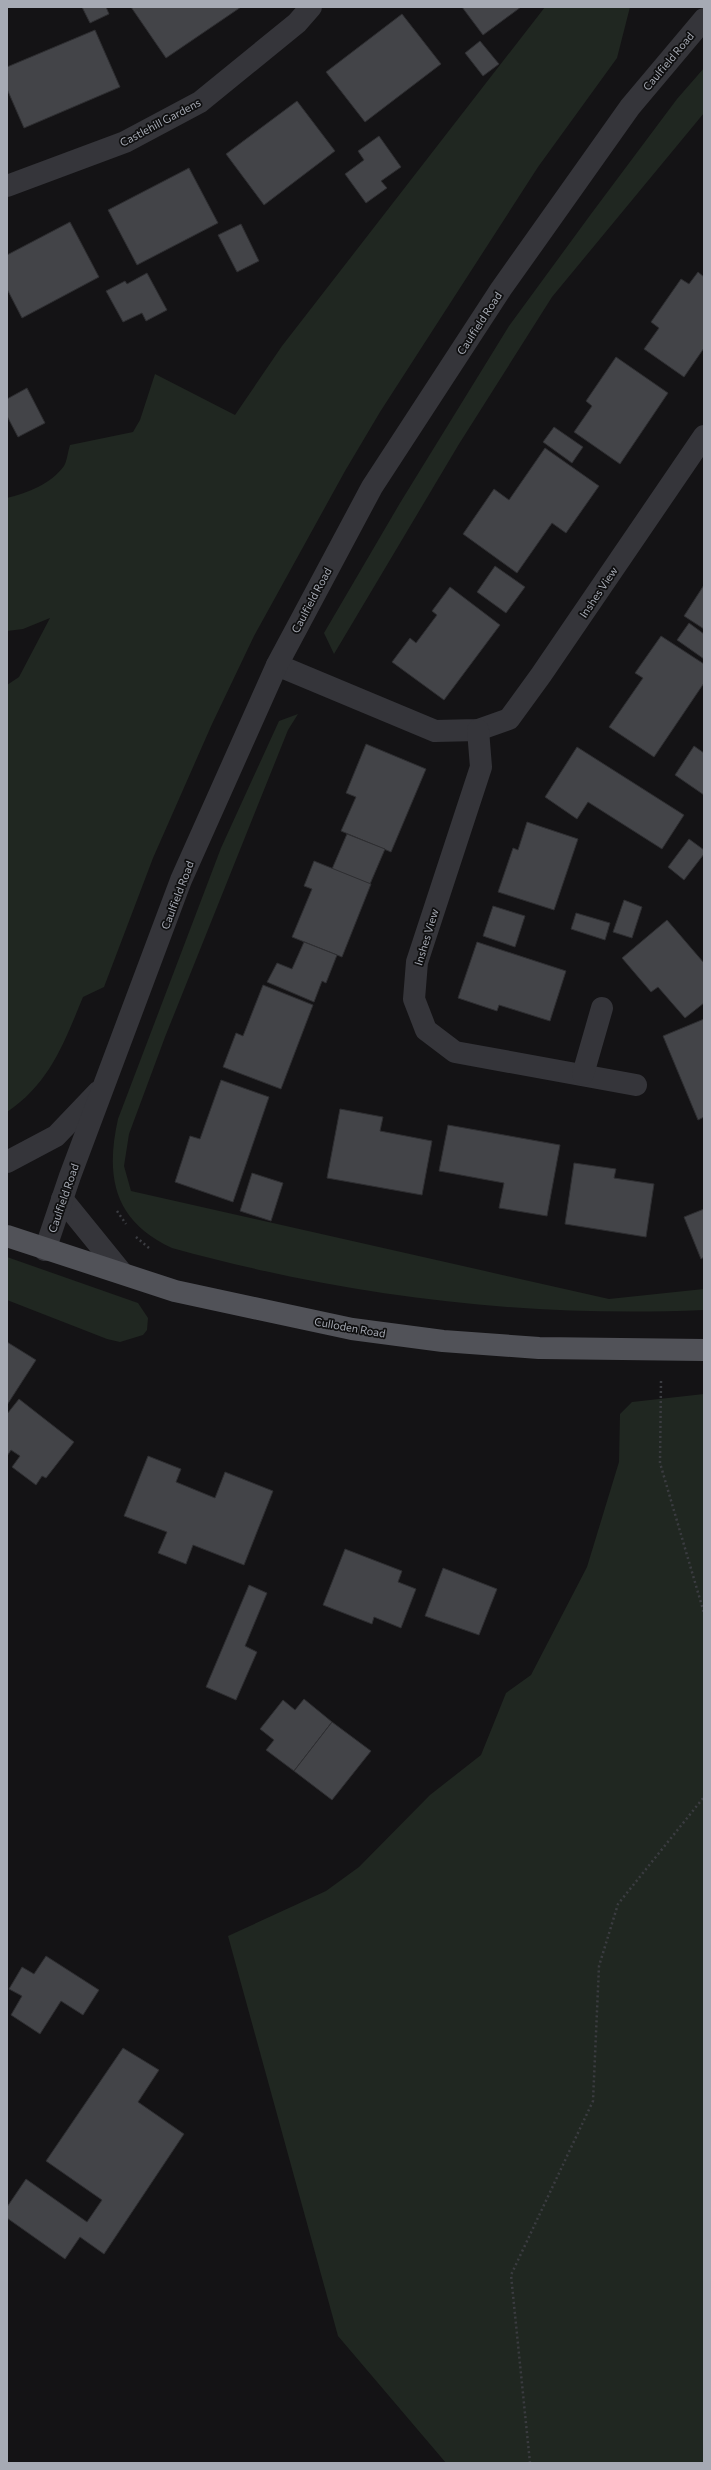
<svg xmlns="http://www.w3.org/2000/svg" width="711" height="2470" viewBox="0 0 711 2470" font-family="Commissioner,sans-serif">
	<style>
		.green { fill: #202721 }
		.building { fill: #434448; stroke: #2e2e31 }
		.lines { fill: none; stroke-linecap: round; stroke-linejoin: round }
		.path { stroke: #3b3c41; stroke-width: 2.5; stroke-dasharray: 2 3; stroke-linecap: butt }
		.minor { stroke: #35353a; stroke-width: 22 }
		.major { stroke: #515258; stroke-width: 22 }
		.labels { text-anchor: middle; dominant-baseline: central; stroke-width: 3.5; stroke-linejoin: round; paint-order: stroke }
		.street-label { font-size: 11px; fill: #a6aab4; stroke: #0f0f10 }
	</style>
	<rect width="100%" height="100%" fill="#141315"/>
	<!-- green -->
	<g class="green">
		<path d="M545,7H630L617,58L538,167L380,412L345,471L254,636L212,724L153,858L104,987L83,997C64,1043 50,1083 7,1112V685L19,677L50,618L23,629L7,631V498C27,493 51,484 64,466C67,461 68,451 70,445L133,432L140,420L155,374L235,415L282,346Z"/>
		<polygon points="704,68 704,113 552,297 459,444 334,654 324,633 400,503 509,326 591,214 677,99"/>
		<path d="M298,714L288,730L165,1037L129,1134L124,1166L131,1191L609,1299L704,1289V1310C523,1318 346,1296 172,1248C114,1221 105,1177 118,1119L221,848L279,721Z"/>
		<polygon points="7,1257 138,1303 148,1318 147,1330 143,1335 120,1342 107,1339 7,1300"/>
		<polygon points="704,1394 704,2463 446,2463 338,2336 228,1936 326,1891 359,1867 430,1795 481,1755 506,1693 531,1675 587,1567 619,1462 620,1414 632,1402"/>
	</g>
	<!-- building -->
	<g class="building">
		<polygon points="82,7 106,7 109,14 90,23"/>
		<polygon points="131,7 241,7 166,58"/>
		<polygon points="462,7 521,7 483,35"/>
		<polygon points="402,14 441,64 365,122 326,72"/>
		<polygon points="95,30 120,87 24,128 7,89 7,67"/>
		<polygon points="480,41 499,64 483,76 465,53"/>
		<polygon points="297,101 335,151 264,205 226,154"/>
		<polygon points="379,136 401,167 381,181 387,188 366,203 345,174 364,160 358,151"/>
		<polygon points="189,168 218,223 137,265 108,210"/>
		<polygon points="70,222 99,277 22,318 7,289 7,255"/>
		<polygon points="241,224 259,261 237,272 218,235"/>
		<polygon points="698,272 704,277 704,348 684,377 644,349 659,328 651,322 681,279 689,284"/>
		<polygon points="147,273 167,310 146,321 142,313 123,322 106,291 125,281 127,284"/>
		<polygon points="616,357 668,393 620,464 574,432 592,406 586,401"/>
		<polygon points="27,388 45,423 18,437 7,416 7,399"/>
		<polygon points="554,427 583,447 572,463 543,442"/>
		<polygon points="545,448 599,486 566,533 552,523 517,573 463,534 494,489 509,500"/>
		<polygon points="495,566 525,587 506,613 477,592"/>
		<polygon points="704,585 704,629 684,616"/>
		<polygon points="450,587 500,625 444,700 392,662 410,638 416,643 437,615 432,611"/>
		<polygon points="689,623 704,634 704,659 677,640"/>
		<polygon points="661,636 704,664 704,683 654,757 609,727 643,678 635,673"/>
		<polygon points="366,744 426,769 391,852 341,831 356,797 346,793"/>
		<polygon points="694,746 704,753 704,795 675,775"/>
		<polygon points="577,747 684,815 662,849 588,802 577,819 545,797"/>
		<polygon points="527,822 578,839 554,910 498,892 513,848 518,850"/>
		<polygon points="347,834 385,849 370,884 332,869"/>
		<polygon points="689,839 704,850 704,854 684,880 668,867"/>
		<polygon points="314,861 371,884 342,957 292,937 312,889 304,886"/>
		<polygon points="624,900 642,907 632,938 613,932"/>
		<polygon points="493,906 525,916 515,947 483,936"/>
		<polygon points="576,913 610,923 605,940 571,929"/>
		<polygon points="667,920 704,963 704,1003 685,1018 658,987 651,992 622,958"/>
		<polygon points="304,942 337,955 326,983 322,981 314,1002 267,982 277,963 292,969"/>
		<polygon points="477,942 566,971 550,1021 499,1005 497,1011 458,998"/>
		<polygon points="263,985 313,1005 281,1089 223,1067 236,1033 243,1036"/>
		<polygon points="704,1019 704,1117 698,1120 663,1036"/>
		<polygon points="221,1080 269,1097 233,1202 175,1182 190,1136 200,1139"/>
		<polygon points="340,1109 383,1117 380,1131 432,1141 422,1195 327,1178"/>
		<polygon points="448,1125 560,1145 547,1216 499,1208 504,1183 439,1171"/>
		<polygon points="574,1163 616,1169 614,1178 654,1184 646,1237 565,1224"/>
		<polygon points="252,1173 283,1183 271,1221 240,1211"/>
		<polygon points="704,1209 704,1257 701,1259 684,1217"/>
		<polygon points="7,1342 36,1360 7,1405"/>
		<polygon points="19,1399 74,1442 46,1478 42,1476 36,1485 12,1467 20,1456 11,1450 7,1456 7,1414"/>
		<polygon points="148,1456 181,1469 176,1482 215,1498 225,1472 273,1491 244,1565 193,1545 186,1564 158,1553 167,1532 124,1516"/>
		<polygon points="345,1549 402,1571 398,1582 416,1589 401,1628 374,1617 372,1624 323,1605"/>
		<polygon points="443,1568 497,1589 479,1635 425,1616"/>
		<polygon points="249,1585 267,1593 245,1646 257,1652 236,1700 206,1687"/>
		<polygon points="304,1699 332,1722 294,1771 266,1750 274,1740 260,1729 283,1700 295,1710"/>
		<polygon points="332,1722 371,1751 332,1800 294,1771"/>
		<polygon points="46,1956 99,1990 83,2015 61,2001 40,2034 11,2015 22,1996 9,1989 22,1967 34,1974"/>
		<polygon points="123,2048 159,2070 138,2102 184,2134 104,2254 80,2237 65,2259 7,2218 7,2207 26,2179 87,2222 102,2200 46,2161"/>
	</g>
	<g class="lines">
		<!-- path -->
		<g class="path">
			<polyline points="117,1211 126,1224"/>
			<polyline points="136,1237 149,1248"/>
			<polyline points="661,1381 660,1463 704,1613"/>
			<polyline points="530,2463 511,2275 593,2101 599,1966 618,1904 704,1797"/>
		</g>
		<!-- minor -->
		<g class="minor">
			<polyline points="7,186 125,142 200,102 297,23 311,7"/>
			<polyline points="277,665 435,731 478,730 509,719 541,675 704,436"/>
			<polyline points="478,730 481,767 417,962 414,999 426,1030 455,1052 636,1085"/>
			<polyline points="583,1074 602,1008"/>
			<polyline points="7,1162 56,1136 98,1092"/>
			<polyline points="62,1199 122,1273"/>
			<polyline points="45,1250 70,1176 181,880 277,665 372,487 501,289 630,107 704,19"/>
		</g>
		<!-- major -->
		<polyline class="major" points="7,1236 175,1291 352,1329 443,1341 539,1348 704,1350"/>
	</g>
	<g class="labels">
		<!-- street labels -->
		<g class="street-label">
			<text transform="translate(668 61) rotate(-50)">Caulfield Road</text>
			<text transform="translate(160 122) rotate(-28)">Castlehill Gardens</text>
			<text transform="translate(479 323) rotate(-57)">Caulfield Road</text>
			<text transform="translate(598 592) rotate(-56)">Inshes View</text>
			<text transform="translate(311 600) rotate(-62)">Caulfield Road</text>
			<text transform="translate(177 895) rotate(-69)">Caulfield Road</text>
			<text transform="translate(426 937) rotate(-73)">Inshes View</text>
			<text transform="translate(63 1198) rotate(-71)">Caulfield Road</text>
			<text transform="translate(350 1327) rotate(10)">Culloden Road</text>
		</g>
	</g>
	<!-- border -->
	<rect width="711" height="2470" fill="none" stroke="#a6aab4" stroke-width="16"/>
</svg>
